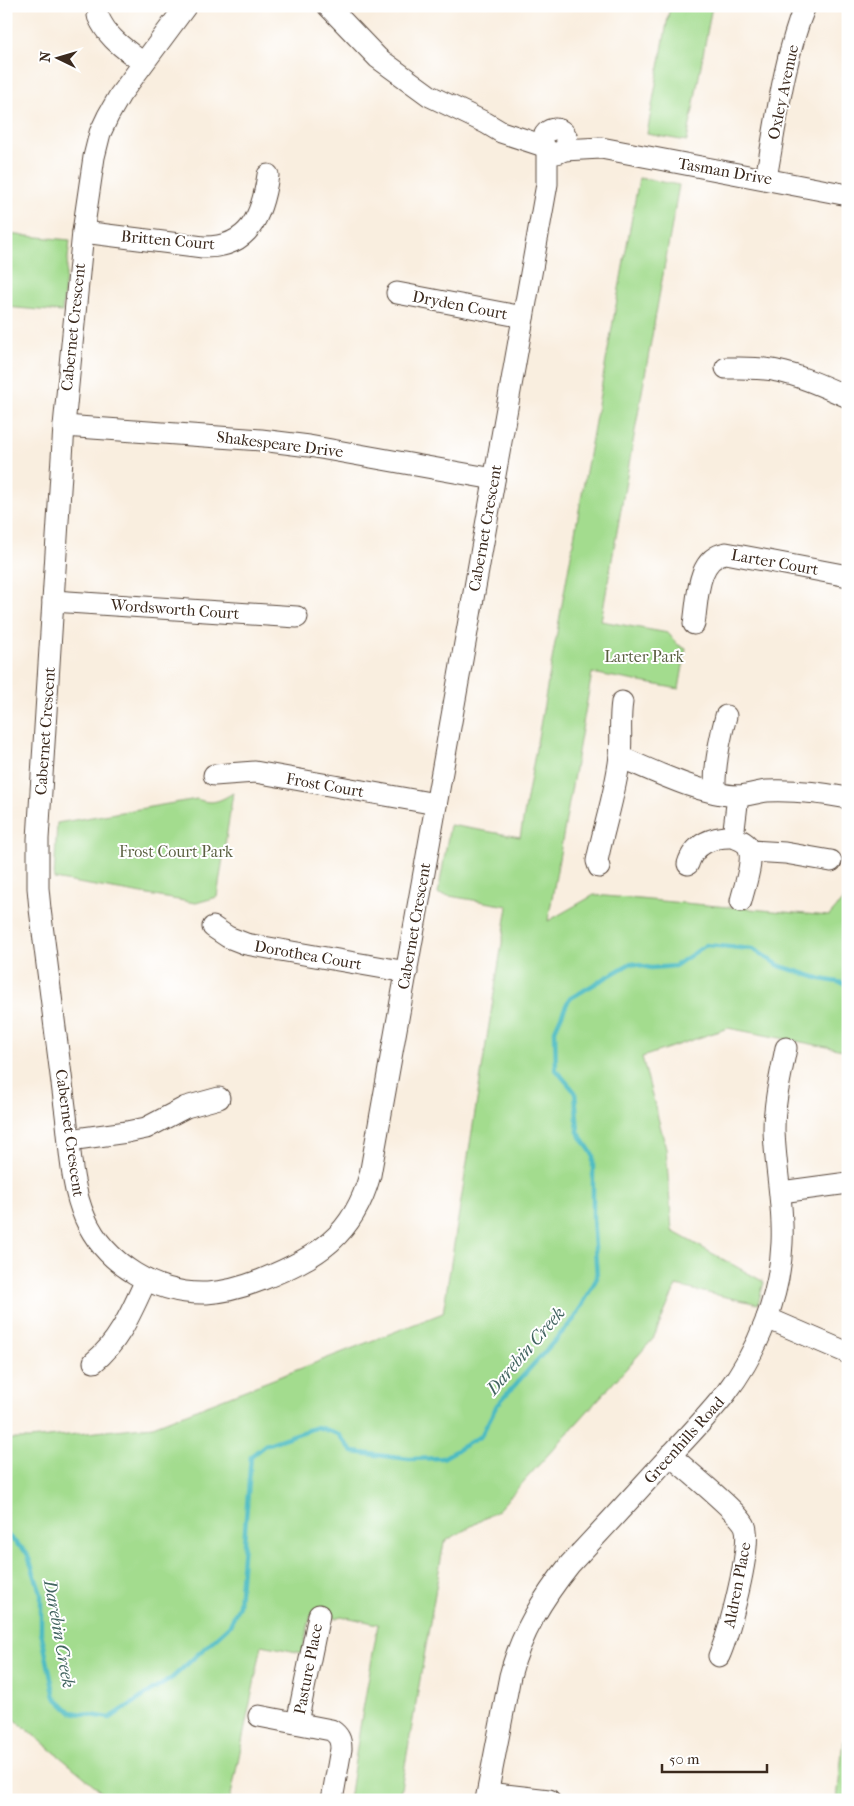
<svg xmlns="http://www.w3.org/2000/svg" width="854" height="1806" viewBox="0 0 854 1806" font-family="'IM FELL French Canon',serif">
	<style>
		.green { fill: #a3dc8e; stroke: #6f8356 }
		.lines { fill: none; stroke-linecap: round; stroke-linejoin: round }
		.stream { stroke: #4cbbc2; stroke-width: 4.5 }
		.minor-casing { stroke: #58473b; stroke-width: 23 }
		.minor { stroke: #fff; stroke-width: 21 }
		.labels { text-anchor: middle; dominant-baseline: central; stroke-width: 4; stroke-linejoin: round; paint-order: stroke }
		.street-label { font-size: 16px; fill: #3b2a1e; stroke: #fff }
		.park-label { font-size: 16px; fill: #5a5f40; stroke: #fff }
		.water-label { font-size: 18px; font-style: italic; fill: #426460; stroke: #fff }
	</style>
	<rect width="100%" height="100%" fill="#fff"/>
	<filter id="ink" filterUnits="userSpaceOnUse"><feTurbulence type="fractalNoise" baseFrequency=".02" numOctaves="2"/><feDisplacementMap in="SourceGraphic" scale="10" xChannelSelector="R" yChannelSelector="G"/><feConvolveMatrix kernelMatrix="1 2 1 2 8 2 1 2 1" color-interpolation-filters="sRGB"/></filter>
	<filter id="wash" filterUnits="userSpaceOnUse"><feTurbulence type="fractalNoise" baseFrequency=".0096" numOctaves="4" result="noise"/><feDisplacementMap in="SourceGraphic" scale="20" xChannelSelector="R" yChannelSelector="G"/><feGaussianBlur stdDeviation="1.12" result="paint"/><feColorMatrix in="noise" values="0 0 0 0 0 0 0 0 0 0 0 0 0 0 0 0 0 1.4 0 .05"/><feComposite in="paint" operator="in"/></filter>
	<g filter="url(#wash)">
		<rect width="100%" height="100%" fill="#f9eedf"/>
		<!-- green -->
		<g class="green">
			<polygon points="670,6 712,6 687,141 647,134"/>
			<polygon points="639,178 679,185 601,621 668,633 677,644 686,649 679,689 592,673 548,921 594,895 829,916 848,894 848,1051 728,1028 642,1057 666,1148 672,1231 764,1282 758,1304 676,1286 653,1339 497,1511 444,1542 399,1800 349,1800 360,1727 378,1624 341,1616 336,1618 311,1614 302,1653 262,1645 230,1800 112,1800 6,1712 6,1439 30,1439 153,1426 443,1313 508,906 438,894 450,825 520,837"/>
			<polygon points="6,234 70,240 62,312 6,307"/>
			<path d="M233,793L217,897L196,903L54,879L57,823L197,799C212,805 220,801 233,793Z"/>
			<polygon points="843,1741 848,1741 848,1800 837,1800"/>
		</g>
		<g class="lines">
			<!-- stream -->
			<polyline class="stream" points="6,1534 27,1553 41,1594 41,1632 55,1697 71,1712 110,1718 172,1678 230,1625 239,1605 251,1456 265,1445 317,1427 338,1434 353,1452 409,1459 443,1458 481,1436 497,1405 575,1318 597,1278 593,1217 593,1155 578,1132 575,1092 556,1070 555,1030 569,999 631,963 651,968 675,966 706,945 753,949 780,966 821,979 848,984"/>
		</g>
	</g>
	<g filter="url(#ink)">
		<g class="lines">
			<!-- minor casing -->
			<g class="minor-casing">
				<g id="minor">
					<path d="M186,6L120,95L108,116L100,133L94,157L83,232L64,426L38,839V888L40,909C48,975 57,1041 65,1107C70,1143 70,1184 85,1218C105,1264 157,1295 207,1293C226,1292 243,1287 261,1280C318,1257 353,1236 370,1175L547,184V150"/>
					<polyline points="328,6 378,58 430,96 486,123 501,132 544,146"/>
					<path d="M98,16C108,39 124,48 143,63"/>
					<circle cx="555" cy="141" r="12"/>
					<polyline points="564,150 601,148 848,195"/>
					<path d="M766,178C776,124 784,57 805,6"/>
					<path d="M83,232L203,247C250,248 262,215 268,175"/>
					<polyline points="397,293 523,317"/>
					<path d="M726,368C743,368 761,367 777,371C802,376 825,387 848,397"/>
					<polyline points="64,426 261,440 309,446 494,479"/>
					<polyline points="53,601 297,617"/>
					<path d="M694,624C698,600 696,558 726,553L848,576"/>
					<path d="M620,757C653,771 700,794 737,796C746,796 757,792 767,791C793,790 822,793 848,798"/>
					<polyline points="214,775 255,772 436,804"/>
					<path d="M715,792C714,766 719,742 726,716"/>
					<path d="M738,796L733,837C738,839 744,841 747,845C756,857 744,887 741,901"/>
					<polyline points="750,851 785,853 831,861"/>
					<path d="M688,864C694,844 713,836 733,837"/>
					<path d="M599,867L597,861C604,826 616,792 620,756C622,738 619,720 622,702"/>
					<polyline points="213,927 228,937 246,944 407,972"/>
					<polyline points="69,1140 127,1132 146,1128 186,1107 219,1098"/>
					<polyline points="781,1192 848,1183"/>
					<polyline points="767,1318 848,1353"/>
					<path d="M94,1362C120,1341 132,1310 146,1280"/>
					<path d="M670,1455C685,1469 739,1512 745,1526C753,1545 728,1636 719,1656"/>
					<path d="M259,1716L331,1730C339,1735 341,1740 341,1749L332,1800"/>
					<polyline points="297,1723 319,1615"/>
					<polyline points="488,1793 549,1800"/>
					<path d="M486,1800L510,1676C521,1633 543,1598 570,1564C602,1530 634,1495 665,1461C686,1439 707,1417 726,1393C758,1351 780,1297 782,1243C784,1205 775,1168 774,1130C774,1102 781,1074 786,1048"/>
				</g>
			</g>
			<!-- minor -->
			<use href="#minor" class="minor"/>
		</g>
	</g>
	<g class="labels">
		<!-- street labels -->
		<g class="street-label">
			<text transform="translate(783 92) rotate(-78)">Oxley Avenue</text>
			<text transform="translate(725 171) rotate(10)">Tasman Drive</text>
			<text transform="translate(168 240) rotate(5)">Britten Court</text>
			<text transform="translate(460 305) rotate(11)">Dryden Court</text>
			<text transform="translate(73 327) rotate(-84)">Cabernet Crescent</text>
			<text transform="translate(280 444) rotate(7)">Shakespeare Drive</text>
			<text transform="translate(485 528) rotate(-80)">Cabernet Crescent</text>
			<text transform="translate(775 562) rotate(10)">Larter Court</text>
			<text transform="translate(175 609) rotate(4)">Wordsworth Court</text>
			<text transform="translate(45 731) rotate(-86)">Cabernet Crescent</text>
			<text transform="translate(325 785) rotate(10)">Frost Court</text>
			<text transform="translate(414 926) rotate(-80)">Cabernet Crescent</text>
			<text transform="translate(308 955) rotate(10)">Dorothea Court</text>
			<text transform="translate(70 1133) rotate(82)">Cabernet Crescent</text>
			<text transform="translate(684 1440) rotate(-48)">Greenhills Road</text>
			<text transform="translate(737 1585) rotate(-79)">Aldren Place</text>
			<text transform="translate(308 1669) rotate(-79)">Pasture Place</text>
		</g>
		<!-- park labels -->
		<g class="park-label">
			<text x="644" y="656">Larter Park</text>
			<text x="176" y="851">Frost Court Park</text>
		</g>
		<!-- water labels -->
		<g class="water-label">
			<text transform="translate(526 1351) rotate(-49)">Darebin Creek</text>
			<text transform="translate(59 1634) rotate(80)">Darebin Creek</text>
		</g>
	</g>
	<!-- margin -->
	<rect width="854" height="1806" fill="none" stroke="#fff" stroke-width="25"/>
	<!-- north arrow -->
	<g transform="translate(58 58) rotate(275)" stroke="#ffffff" stroke-width="4" paint-order="stroke">
	<path d="M0-4L9 19L0 12L-9 19Z" fill="#3b2a1e"/>
	<text y="-8" font-size="14" font-weight="bold" text-anchor="middle" fill="#3b2a1e">N</text>
	</g>
	<!-- scale -->
	<path d="M662 1764v8h105v-8" fill="none" stroke="#3b2a1e" stroke-width="2.5"/>
	<text x="669" y="1764" font-size="15" fill="#3b2a1e" stroke="#ffffff" stroke-width="4" paint-order="stroke">50 m</text>
</svg>
